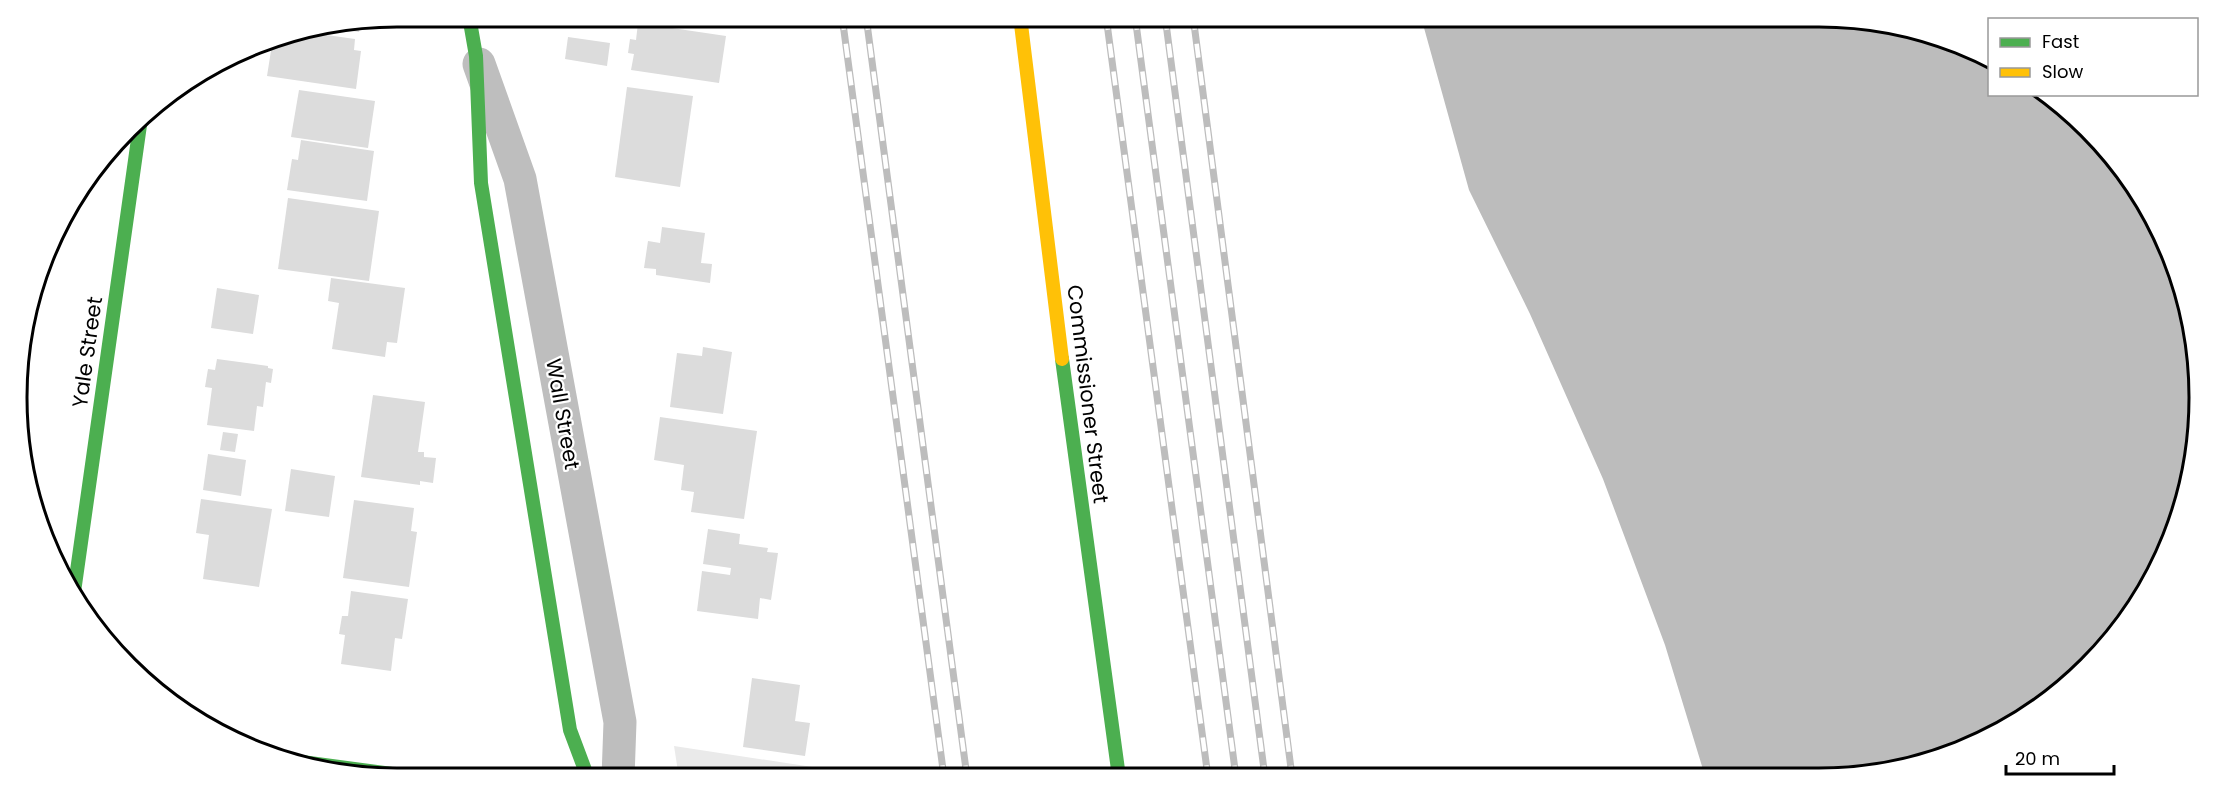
<svg xmlns="http://www.w3.org/2000/svg" width="2216" height="795" viewBox="0 0 2216 795" font-family="Poppins,sans-serif">
	<style>
		.green { fill: #eaeaea }
		.water { fill: #bcbcbc }
		.pier { fill: #fff }
		.building { fill: #dcdcdc }
		.lines { fill: none; stroke-linecap: round; stroke-linejoin: round }
		.street { stroke: #bebebe; stroke-width: 33 }
		.fast { stroke: #4caf50; stroke-width: 14 }
		.slow { stroke: #ffc107; stroke-width: 14 }
		.rail-casing { stroke: #bdbdbd; stroke-width: 7 }
		.rail { stroke: #fff; stroke-width: 4.5; stroke-dasharray: 14; stroke-linecap: butt }
		.labels { text-anchor: middle; dominant-baseline: central; stroke-width: 4.5; stroke-linejoin: round; paint-order: stroke }
		.street-label { font-size: 21px; fill: #000; stroke: #fff }
		.rim { fill: none; stroke: #000; stroke-width: 3 }
	</style>
	<rect width="100%" height="100%" fill="#fff"/>
	<!-- green -->
	<polygon class="green" points="674,746 872,776 873,777 679,778"/>
	<!-- water -->
	<polygon class="water" points="1402,17 1819,17 1917,30 1989,65 1990,94 2051,95 2149,207 2196,348 2186,496 2135,609 2070,684 1987,739 1869,775 1665,776 1591,545"/>
	<!-- pier -->
	<polygon class="pier" points="1399,16 1421,17 1469,190 1530,314 1603,479 1665,645 1705,776 1661,776 1589,546 1485,302"/>
	<!-- building -->
	<g class="building">
		<polygon points="661,16 693,16 692,22"/>
		<polygon points="361,23 359,32 332,28 332,27"/>
		<polygon points="638,23 726,36 719,83 631,70 634,54 628,53 630,39 636,40"/>
		<polygon points="305,32 355,39 354,50 361,51 356,89 267,76 273,38"/>
		<polygon points="568,37 610,43 607,66 565,59"/>
		<polygon points="627,87 693,96 680,187 615,177"/>
		<polygon points="299,90 375,101 368,148 291,137"/>
		<polygon points="301,140 374,151 367,201 287,190 292,159 298,160"/>
		<polygon points="288,198 379,211 369,281 278,269"/>
		<polygon points="662,227 705,233 701,263 712,264 710,283 656,275 656,269 644,268 648,241 660,243"/>
		<polygon points="331,278 405,288 397,343 387,342 385,357 332,349 339,303 328,301"/>
		<polygon points="217,288 259,295 253,334 211,328"/>
		<polygon points="703,347 732,352 723,414 670,407 677,353 702,356"/>
		<polygon points="217,359 268,366 268,368 273,369 271,383 266,382 263,407 257,406 254,431 207,425 212,388 205,387 208,369 215,370"/>
		<polygon points="373,395 425,402 418,452 424,452 424,457 436,458 433,483 420,481 420,485 361,477"/>
		<polygon points="660,417 757,431 744,519 691,512 694,492 681,490 684,465 654,460"/>
		<polygon points="223,432 238,434 235,452 220,450"/>
		<polygon points="208,454 246,460 241,496 203,490"/>
		<polygon points="291,469 335,476 329,517 285,511"/>
		<polygon points="201,499 272,509 259,587 203,579 209,535 196,533"/>
		<polygon points="354,500 414,508 411,531 417,532 409,587 343,578"/>
		<polygon points="708,529 740,534 739,544 768,548 767,552 778,553 771,600 760,598 758,619 697,611 702,571 730,575 731,568 703,564"/>
		<polygon points="351,591 408,599 402,639 395,638 391,671 341,664 345,635 339,634 342,616 348,616"/>
		<polygon points="752,678 800,685 795,721 810,723 805,756 743,747"/>
	</g>
	<g class="lines">
		<!-- street -->
		<polyline class="street" points="479,64 520,179 620,722 618,778"/>
		<!-- fast -->
		<g class="fast">
			<polyline points="469,16 476,56 481,183 570,730 588,778"/>
			<polyline points="1062,359 1119,777"/>
			<polyline points="74,592 141,118"/>
			<polyline points="287,760 422,778"/>
		</g>
		<!-- slow -->
		<polyline class="slow" points="1020,16 1062,359"/>
		<!-- rail casing -->
		<g class="rail-casing">
			<g id="rail">
				<polyline points="842,16 944,777"/>
				<polyline points="866,16 967,777"/>
				<polyline points="1106,16 1208,777"/>
				<polyline points="1135,16 1236,777"/>
				<polyline points="1165,16 1265,777"/>
				<polyline points="1193,16 1292,776"/>
			</g>
		</g>
		<!-- rail -->
		<use href="#rail" class="rail"/>
	</g>
	<g class="labels">
		<!-- street labels -->
		<g class="street-label">
			<text transform="translate(87 352) rotate(-82)">Yale Street</text>
			<text transform="translate(1088 394) rotate(83)">Commissioner Street</text>
			<text transform="translate(563 414) rotate(80)">Wall Street</text>
		</g>
	</g>
	<!-- crop -->
	<path d="M0 0H2216V795H0ZM397 27H1819A370 370 0 0 1 2189 397V398A370 370 0 0 1 1819 768H397A370 370 0 0 1 27 398V397A370 370 0 0 1 397 27Z" fill="#fff" fill-rule="evenodd"/>
	<path class="rim" d="M397 27H1819A370 370 0 0 1 2189 397V398A370 370 0 0 1 1819 768H397A370 370 0 0 1 27 398V397A370 370 0 0 1 397 27Z"/>
	<!-- legend -->
	<rect x="1988" y="18" width="210" height="78" fill="#ffffff" stroke="#999999" stroke-width="1.5"/>
	<rect x="2000" y="38" width="30" height="9" fill="#4caf50" stroke="#999999" stroke-width="1.5"/>
	<text x="2042" y="48" font-size="18" fill="#000000">Fast</text>
	<rect x="2000" y="68" width="30" height="9" fill="#ffc107" stroke="#999999" stroke-width="1.5"/>
	<text x="2042" y="78" font-size="18" fill="#000000">Slow</text>
	<!-- scale -->
	<path d="M2006 765v9h108v-9" fill="none" stroke="#000000" stroke-width="3"/>
	<text x="2015" y="765" font-size="18" fill="#000000" stroke="#ffffff" stroke-width="4.5" paint-order="stroke">20 m</text>
</svg>
